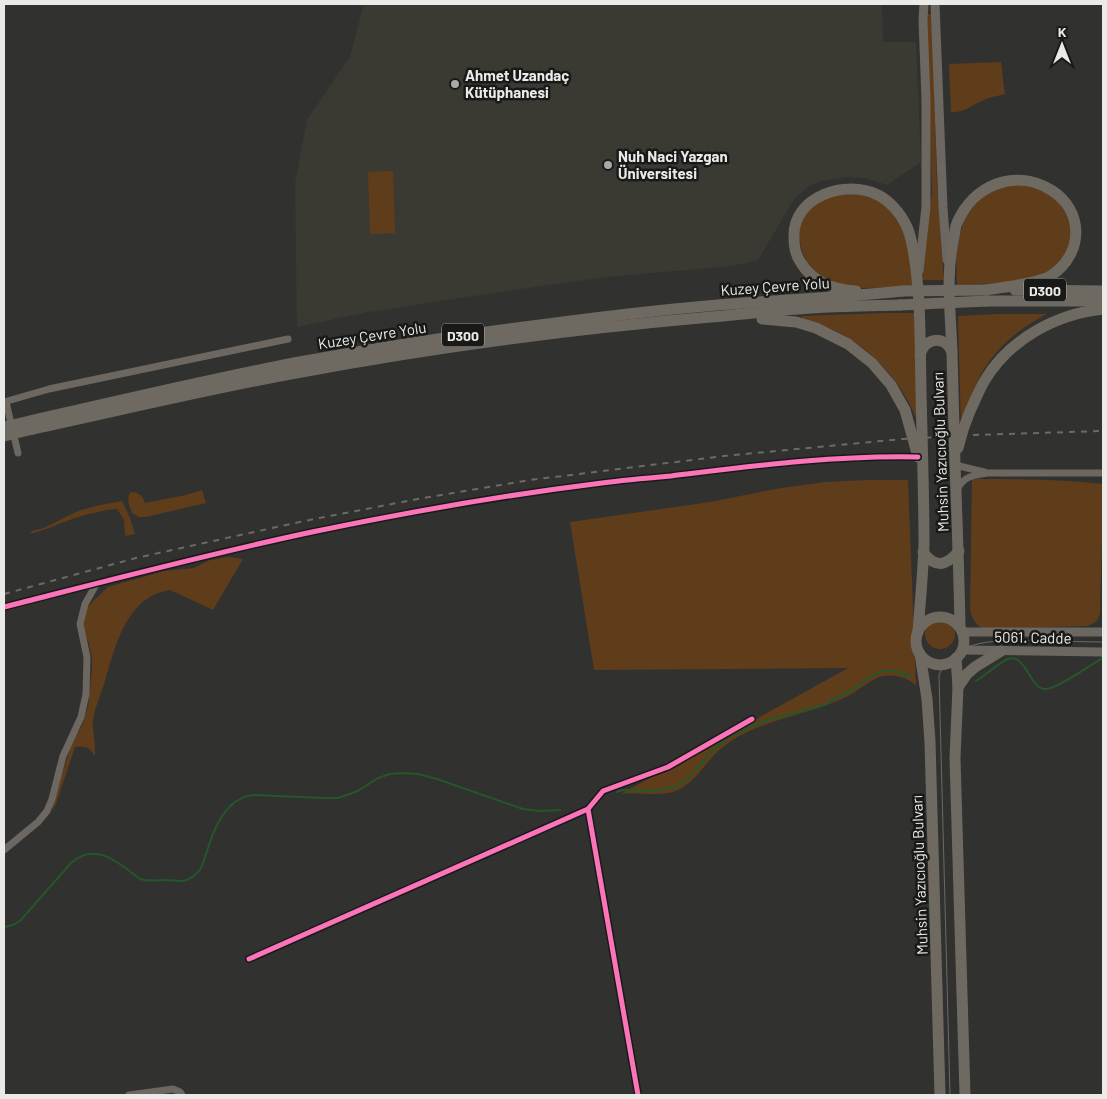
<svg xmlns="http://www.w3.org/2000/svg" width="1107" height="1099" viewBox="0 0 1107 1099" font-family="Barlow,sans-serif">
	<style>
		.built { fill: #3a3a33 }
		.green { fill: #5f3d1b }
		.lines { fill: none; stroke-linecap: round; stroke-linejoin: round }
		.stream { stroke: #24572b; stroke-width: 2 }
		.minor { stroke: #6c6760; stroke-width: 7 }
		.tertiary { stroke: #6c6760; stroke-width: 9 }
		.trunk { stroke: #6f6a61; stroke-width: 11 }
		.tram { stroke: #6d6a66; stroke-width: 1 }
		.rail { stroke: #6d6a66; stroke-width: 2; stroke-dasharray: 6 6; stroke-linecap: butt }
		.trunk-bridge { stroke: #6f6a61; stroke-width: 11 }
		.cycleway-casing { stroke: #191918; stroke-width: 8 }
		.cycleway { stroke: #fb73b8; stroke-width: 5 }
		.poi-dot { fill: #a9a9a8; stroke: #191918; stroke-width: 2 }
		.labels { text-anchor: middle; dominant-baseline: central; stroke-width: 5; stroke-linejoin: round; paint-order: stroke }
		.shield { fill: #191918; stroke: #ababaa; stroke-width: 1 }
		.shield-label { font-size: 14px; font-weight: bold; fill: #eaeae8 }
		.poi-label { font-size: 15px; font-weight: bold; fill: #eaeae8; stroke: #191918; text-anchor: start }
		.street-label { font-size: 15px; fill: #eaeae8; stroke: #191918 }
	</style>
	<rect width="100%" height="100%" fill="#313130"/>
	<!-- built -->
	<polygon class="built" points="364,4 882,4 883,42 916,42 921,162 887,185 865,178 845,177 822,181 809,186 794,199 758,260 732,266 607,277 547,285 368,312 297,327 295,183 307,120 350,56"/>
	<!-- green -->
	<g class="green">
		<polygon points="927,14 932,14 937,186 944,280 922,280 932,193"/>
		<path d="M1001,62L1004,88L1005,94C998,96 989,97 982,101C969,106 967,112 951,112L949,64Z"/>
		<polygon points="393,171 395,233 370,234 368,172"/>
		<polygon points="1014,183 1051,193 1072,220 1071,248 1049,273 1011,283 957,285 956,254 964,218 983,195"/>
		<polygon points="858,194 873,198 888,208 906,232 913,287 860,288 841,286 816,273 807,262 802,252 799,236 800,228 805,213 828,196"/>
		<path d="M884,313H916L918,423C903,382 871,347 831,329C822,325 812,322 802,319V316Z"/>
		<path d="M997,314H1047C1018,329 994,349 979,378C972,393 967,410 961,426L958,316Z"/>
		<path d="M972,479C1016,479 1060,479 1103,484C1103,526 1101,569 1100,612C1099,620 1095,624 1087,626L983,629C975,624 971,617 970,608Z"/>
		<path d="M867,480H908L916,685C907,678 896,674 884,676C874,677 858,691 848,696C810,715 766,718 731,741C726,745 720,749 716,753C704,765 694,783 678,790C661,798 639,791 621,794L848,668L594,670L570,522L710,502L781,488L825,482Z"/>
		<path d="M202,490L206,503L146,517H139L132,513C130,506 125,498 131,492C139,492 143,496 145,503L186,495Z"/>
		<path d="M122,501L130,518L135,534L125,536L124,520L117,509C104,510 91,513 78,517C62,522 46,530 30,534L32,531L44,528L78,511L100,505Z"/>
		<path d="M229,557L243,559L213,610L170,590C125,597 115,648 104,685C100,695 94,711 93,721C92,726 94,732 94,737C95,743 95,749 95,756C91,748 84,745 75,747L57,801L53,810L52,804L72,743L82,726L88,706L92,670V658L89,644L82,624L86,610L88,606L108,587L164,571L194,568L210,560Z"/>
		<circle cx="940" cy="634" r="15"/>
	</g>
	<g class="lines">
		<!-- stream -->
		<g class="stream">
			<path d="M976,681C984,676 1000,662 1008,659C1026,653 1030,689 1045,689C1056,690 1091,664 1103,658"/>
			<polyline points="617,792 622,790 655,791 676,786 687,779 713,750 730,736 743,730 765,721 824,705 853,689 877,673 884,671 893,671 903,673 911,677"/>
			<path d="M4,927L13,925L20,921L71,863C96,841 119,863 140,879C150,882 156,880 166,880C176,880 182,884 192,877C203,871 204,859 208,848C215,825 229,795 256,795L323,798H338L358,791L378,778L390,774L402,773L418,774L437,779L523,809L539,811L560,810"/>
		</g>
		<!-- minor -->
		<g class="minor">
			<polyline points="4,402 49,389 288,339"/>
			<polyline points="6,402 18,453"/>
			<polyline points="955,465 984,472"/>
			<path d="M957,489C966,475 972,476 987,473H1103"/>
			<path d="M4,607C106,581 208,554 312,532C408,512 505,495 602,483C625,480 648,478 671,476C753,466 836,455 918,457"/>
			<polyline points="4,850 38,822 47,811 52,799 63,756 81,717 86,694 87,657 80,624 85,604 97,583"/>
			<polyline points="249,959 588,809"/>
			<polyline points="129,1095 173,1089 180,1092 182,1095"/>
			<polyline points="638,1095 588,809 603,791 668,767 752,719"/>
		</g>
		<!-- tertiary -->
		<g class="tertiary">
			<polyline points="935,4 943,208 947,260"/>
			<polyline points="919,271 926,207 926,99 923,20 924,4"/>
			<polyline points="962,632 1103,632"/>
			<polyline points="962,650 1103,652"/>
		</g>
		<!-- trunk -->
		<g class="trunk">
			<polyline points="1015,290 1103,291"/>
			<path d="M856,291C834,290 813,282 801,263C796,256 794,247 794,238C792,196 846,179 878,195C890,201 901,214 906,225C911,234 912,245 914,255C921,299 920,345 921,390C922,442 924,493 924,545C923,574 920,603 918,632"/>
			<polyline points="987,301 1103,301"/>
			<polyline points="762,319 796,322 816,328 848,344 872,363 891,385 905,410 918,457"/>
			<path d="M920,355C925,337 945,335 952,352"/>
			<path d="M30,421C118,401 206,380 294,363C376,348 458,335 540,325C607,316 675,308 743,303C796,299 849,297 902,291"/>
			<path d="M33,429C121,410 208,389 296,373C434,347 572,329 711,317C745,314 778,310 812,308C841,306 871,306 900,305"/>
			<path d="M958,448C961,435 965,423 970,411C975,401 979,390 985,380C1010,339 1056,314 1103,309"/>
			<path d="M923,552C936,569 946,566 959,551"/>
			<circle cx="940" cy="641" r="24"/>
			<path d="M960,627C959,572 957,518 955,464C954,427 953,391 952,354C951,315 945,276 954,237C955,233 955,227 957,223C973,185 1015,168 1051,190C1084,210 1084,253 1052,275C1039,284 1003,287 986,290"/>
			<polyline points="920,654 927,699 930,742 940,1095"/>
			<polyline points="956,658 958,687 955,758 965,1095"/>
			<polyline points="958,687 967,674 975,667 1001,651"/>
		</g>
		<!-- tram -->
		<path class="tram" d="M950,1095L939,675C942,669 944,663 949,659C970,636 1017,641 1045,641C1065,641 1084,642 1103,642"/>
		<!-- rail -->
		<polyline class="rail" points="4,594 136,558 304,521 423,498 530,480 724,456 902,439 974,435 1103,431"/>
		<!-- trunk-bridge -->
		<g class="trunk-bridge">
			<polyline points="902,291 986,290"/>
			<polyline points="900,305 987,301"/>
			<polyline points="4,427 30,421"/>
			<polyline points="4,436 33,429"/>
		</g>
		<!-- cycleway casing -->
		<g class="cycleway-casing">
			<g id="cycleway">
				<path d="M4,607C106,581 208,554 312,532C408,512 505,495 602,483C625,480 648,478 671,476C753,466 836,455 918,457"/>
				<polyline points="249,959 588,809"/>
				<polyline points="638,1095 588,809 603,791 668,767 752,719"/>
			</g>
		</g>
		<!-- cycleway -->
		<use href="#cycleway" class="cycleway"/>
	</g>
	<!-- markers -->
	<g class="poi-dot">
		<circle cx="455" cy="84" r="5"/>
		<circle cx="608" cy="165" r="5"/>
	</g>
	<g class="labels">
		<!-- shield labels -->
		<g class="shield">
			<rect x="1024" y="278.5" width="42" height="23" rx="4"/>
			<rect x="442" y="323.5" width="42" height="23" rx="4"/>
		</g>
		<g class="shield-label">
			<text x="1045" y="290">D300</text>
			<text x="463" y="335">D300</text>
		</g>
		<!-- poi labels -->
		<g class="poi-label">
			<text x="465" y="75">Ahmet Uzandaç<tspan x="465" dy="17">Kütüphanesi</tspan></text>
			<text x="618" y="156">Nuh Naci Yazgan<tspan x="618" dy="17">Üniversitesi</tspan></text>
		</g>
		<!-- street labels -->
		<g class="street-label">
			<text transform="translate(775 286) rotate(-4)">Kuzey Çevre Yolu</text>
			<text transform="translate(372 335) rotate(-9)">Kuzey Çevre Yolu</text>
			<text transform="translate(940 452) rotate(-92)">Muhsin Yazıcıoğlu Bulvarı</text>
			<text transform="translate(1033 637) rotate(1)">5061. Cadde</text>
			<text transform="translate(919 875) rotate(-92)">Muhsin Yazıcıoğlu Bulvarı</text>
		</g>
	</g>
	<!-- border -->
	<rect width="1107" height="1099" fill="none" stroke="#eaeae8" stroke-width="10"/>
	<!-- north arrow -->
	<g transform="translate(1062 45)" stroke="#191918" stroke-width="4" paint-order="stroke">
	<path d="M0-4L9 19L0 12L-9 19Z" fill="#eaeae8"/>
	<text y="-8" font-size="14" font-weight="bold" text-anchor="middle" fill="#eaeae8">K</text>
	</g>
</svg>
